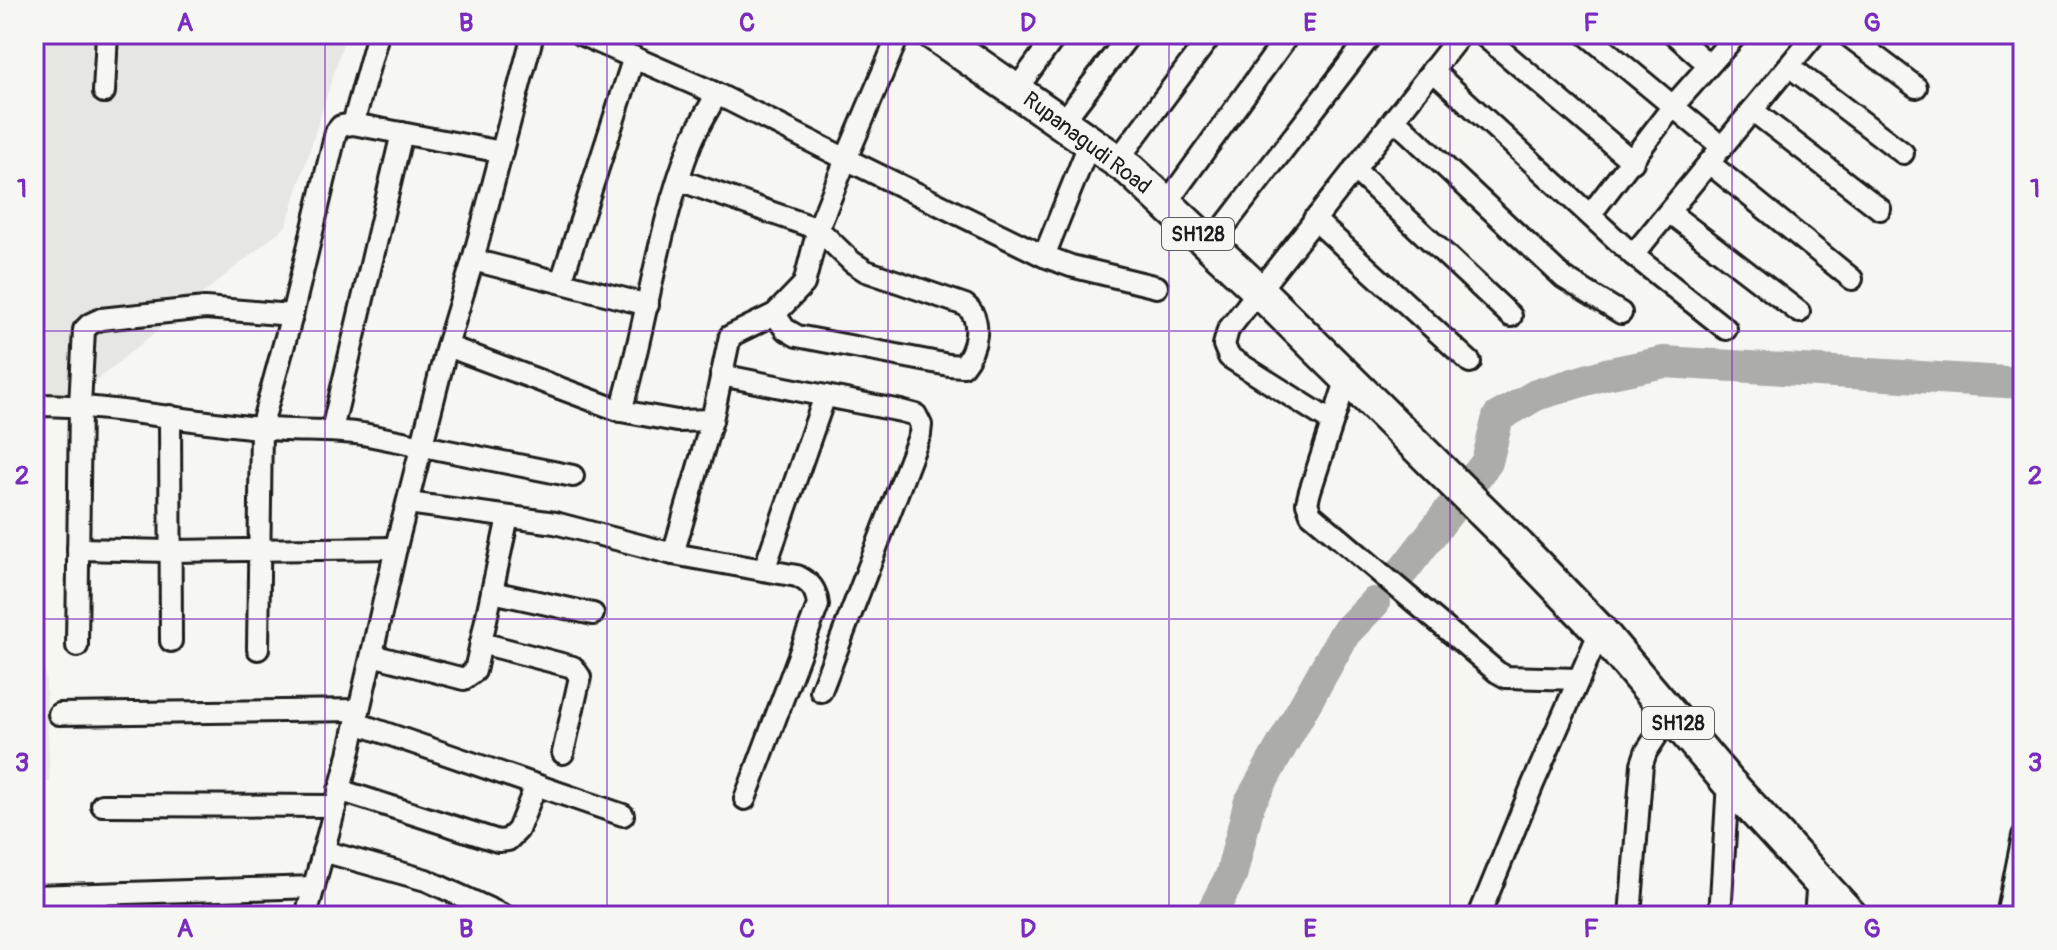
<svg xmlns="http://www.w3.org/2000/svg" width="2057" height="950" viewBox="0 0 2057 950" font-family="Pangolin,sans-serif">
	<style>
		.built { fill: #e6e6e2 }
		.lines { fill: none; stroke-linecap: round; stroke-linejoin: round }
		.river { stroke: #acaca9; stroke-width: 32 }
		.minor-casing { stroke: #1c1c1c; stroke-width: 26 }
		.primary-casing { stroke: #1c1c1c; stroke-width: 38 }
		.minor { stroke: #f6f6f2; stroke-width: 20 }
		.primary { stroke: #f6f6f2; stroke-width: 32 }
		.grid { fill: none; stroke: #7b2cbf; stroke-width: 2; stroke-opacity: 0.55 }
		.labels { text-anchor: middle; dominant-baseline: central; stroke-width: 6; stroke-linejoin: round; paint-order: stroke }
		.shield { fill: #f6f6f2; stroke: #5d5d5c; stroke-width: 2 }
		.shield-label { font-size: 20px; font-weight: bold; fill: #1c1c1c }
		.street-label { font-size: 22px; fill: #1c1c1c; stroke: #f6f6f2 }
		.neatline { fill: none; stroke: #7b2cbf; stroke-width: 3 }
		.grid-label { font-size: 26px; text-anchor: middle; font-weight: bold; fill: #7b2cbf }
	</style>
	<rect width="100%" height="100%" fill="#f6f6f2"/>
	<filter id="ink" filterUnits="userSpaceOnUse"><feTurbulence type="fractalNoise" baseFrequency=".0125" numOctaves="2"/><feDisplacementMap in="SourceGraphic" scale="16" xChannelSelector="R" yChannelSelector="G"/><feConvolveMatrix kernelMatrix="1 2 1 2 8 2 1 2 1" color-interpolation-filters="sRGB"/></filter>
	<g filter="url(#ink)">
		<!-- built -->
		<polygon class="built" points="34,34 346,34 286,226 35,430 50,783 34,777"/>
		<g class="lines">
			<!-- river -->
			<g class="river">
				<polyline points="1403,571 1487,462 1498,417 1536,395 1606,374 1664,362 2023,383"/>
				<polyline points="1210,916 1231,876 1249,804 1345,633 1374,603"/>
			</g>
			<!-- minor casing -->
			<g class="minor-casing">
				<g id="minor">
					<polyline points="580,34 717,94 846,159 899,34"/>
					<polyline points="1482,34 1633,162"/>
					<polyline points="1586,34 1722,147"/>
					<polyline points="1674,34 1709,65"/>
					<polyline points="1846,34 1916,87"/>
					<polyline points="1789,66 1903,153"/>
					<polyline points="1432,70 1633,255 1726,329"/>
					<polyline points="1016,90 1057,34"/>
					<polyline points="104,92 107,34"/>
					<polyline points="1752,110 1880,209"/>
					<polyline points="1394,119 1564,278 1621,313"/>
					<polyline points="1062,123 1130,34"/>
					<polyline points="353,124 378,34"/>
					<polyline points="1090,142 1044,256 1071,266 1157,287"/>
					<polyline points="1117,161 1212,34"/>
					<polyline points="1709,163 1852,279"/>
					<polyline points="1354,169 1511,316"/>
					<path d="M679,180L818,229L852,262L866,271L965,305C984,319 976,350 963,366L949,365L797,336L785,329L775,314"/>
					<polyline points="1166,204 1289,34"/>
					<polyline points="1669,212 1799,312"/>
					<polyline points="1590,215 1673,106 1737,34"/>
					<polyline points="1314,219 1470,362"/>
					<polyline points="1210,245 1372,34"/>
					<polyline points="1633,255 1815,34"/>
					<polyline points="473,260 648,305"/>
					<polyline points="561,282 634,57"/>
					<polyline points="447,346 621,411 677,421 712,420"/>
					<polyline points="721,375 901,411 916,415 921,425 920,434 821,691"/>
					<polyline points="1347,378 1310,491 1307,503 1311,514 1497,672 1506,677 1579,679"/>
					<path d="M34,405C110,405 184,421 259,428C293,432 328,429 363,434L573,476"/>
					<path d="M621,411C647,323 657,229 691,143C698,126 708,110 717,94"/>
					<polyline points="170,416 171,641"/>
					<polyline points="1332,422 1229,357 1224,345 1228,330 1461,34"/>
					<polyline points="332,430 402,133"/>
					<path d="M408,503L555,523L673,554L797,576C811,583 816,589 818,605L745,799"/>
					<polyline points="78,549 170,551 396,548"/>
					<polyline points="673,554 712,420 730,336 775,314 804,284 818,229 846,159 1044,256"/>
					<polyline points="764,570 825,396"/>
					<polyline points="492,592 593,614"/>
					<polyline points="481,643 573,667 580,677 563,753"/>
					<polyline points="77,646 80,405 84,330 90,324 101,319 205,308 292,315"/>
					<polyline points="258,649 261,428 292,315 336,132 341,126 353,124 502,152"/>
					<polyline points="372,655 464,679 475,671 508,517"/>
					<polyline points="59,714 359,710"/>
					<polyline points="356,723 623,815"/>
					<polyline points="339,790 498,841 508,840 518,830 536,785"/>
					<polyline points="102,805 335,806"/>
					<polyline points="323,851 426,880 505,916"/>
					<polyline points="34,896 314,887"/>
					<polyline points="306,916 347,763 398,539 447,346 473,260 533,34"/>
					<polyline points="1479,916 1533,784 1600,631"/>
					<polyline points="1630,916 1642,764 1646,752 1671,714"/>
					<polyline points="1720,916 1728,782"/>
					<polyline points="1815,916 1818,879"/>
					<polyline points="2007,916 2023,836"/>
				</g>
			</g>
			<!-- primary casing -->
			<g class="primary-casing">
				<polyline id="primary" points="934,34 1130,170 1258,290 1519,547 1600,631 1728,782 1851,916"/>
			</g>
			<!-- minor -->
			<use href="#minor" class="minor"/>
			<!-- primary -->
			<use href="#primary" class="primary"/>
		</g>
	</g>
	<!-- grid -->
	<path class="grid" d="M325,34V916M607,34V916M888,34V916M1169,34V916M1450,34V916M1732,34V916M34,331H2023M34,619H2023"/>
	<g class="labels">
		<!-- shield labels -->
		<g class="shield">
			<rect x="1162" y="218" width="72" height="32" rx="6"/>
			<rect x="1642" y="707" width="72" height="32" rx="6"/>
		</g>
		<g class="shield-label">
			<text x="1198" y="234">SH128</text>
			<text x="1678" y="723">SH128</text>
		</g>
		<!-- street labels -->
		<g class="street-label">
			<text transform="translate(1087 143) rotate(37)">Rupanagudi Road</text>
		</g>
	</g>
	<!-- margin -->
	<rect width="2057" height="950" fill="none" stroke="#f6f6f2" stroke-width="88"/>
	<rect x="44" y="44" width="1969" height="862" class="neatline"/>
	<g class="grid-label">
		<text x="185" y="31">A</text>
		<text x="466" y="31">B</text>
		<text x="747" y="31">C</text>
		<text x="1028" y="31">D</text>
		<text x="1310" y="31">E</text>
		<text x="1591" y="31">F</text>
		<text x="1872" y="31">G</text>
		<text x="22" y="197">1</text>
		<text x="2035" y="197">1</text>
		<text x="22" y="484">2</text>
		<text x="2035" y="484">2</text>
		<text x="22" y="771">3</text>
		<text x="2035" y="771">3</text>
		<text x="185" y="937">A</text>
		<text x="466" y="937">B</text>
		<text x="747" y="937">C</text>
		<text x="1028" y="937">D</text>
		<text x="1310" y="937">E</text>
		<text x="1591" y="937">F</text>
		<text x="1872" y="937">G</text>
	</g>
</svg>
